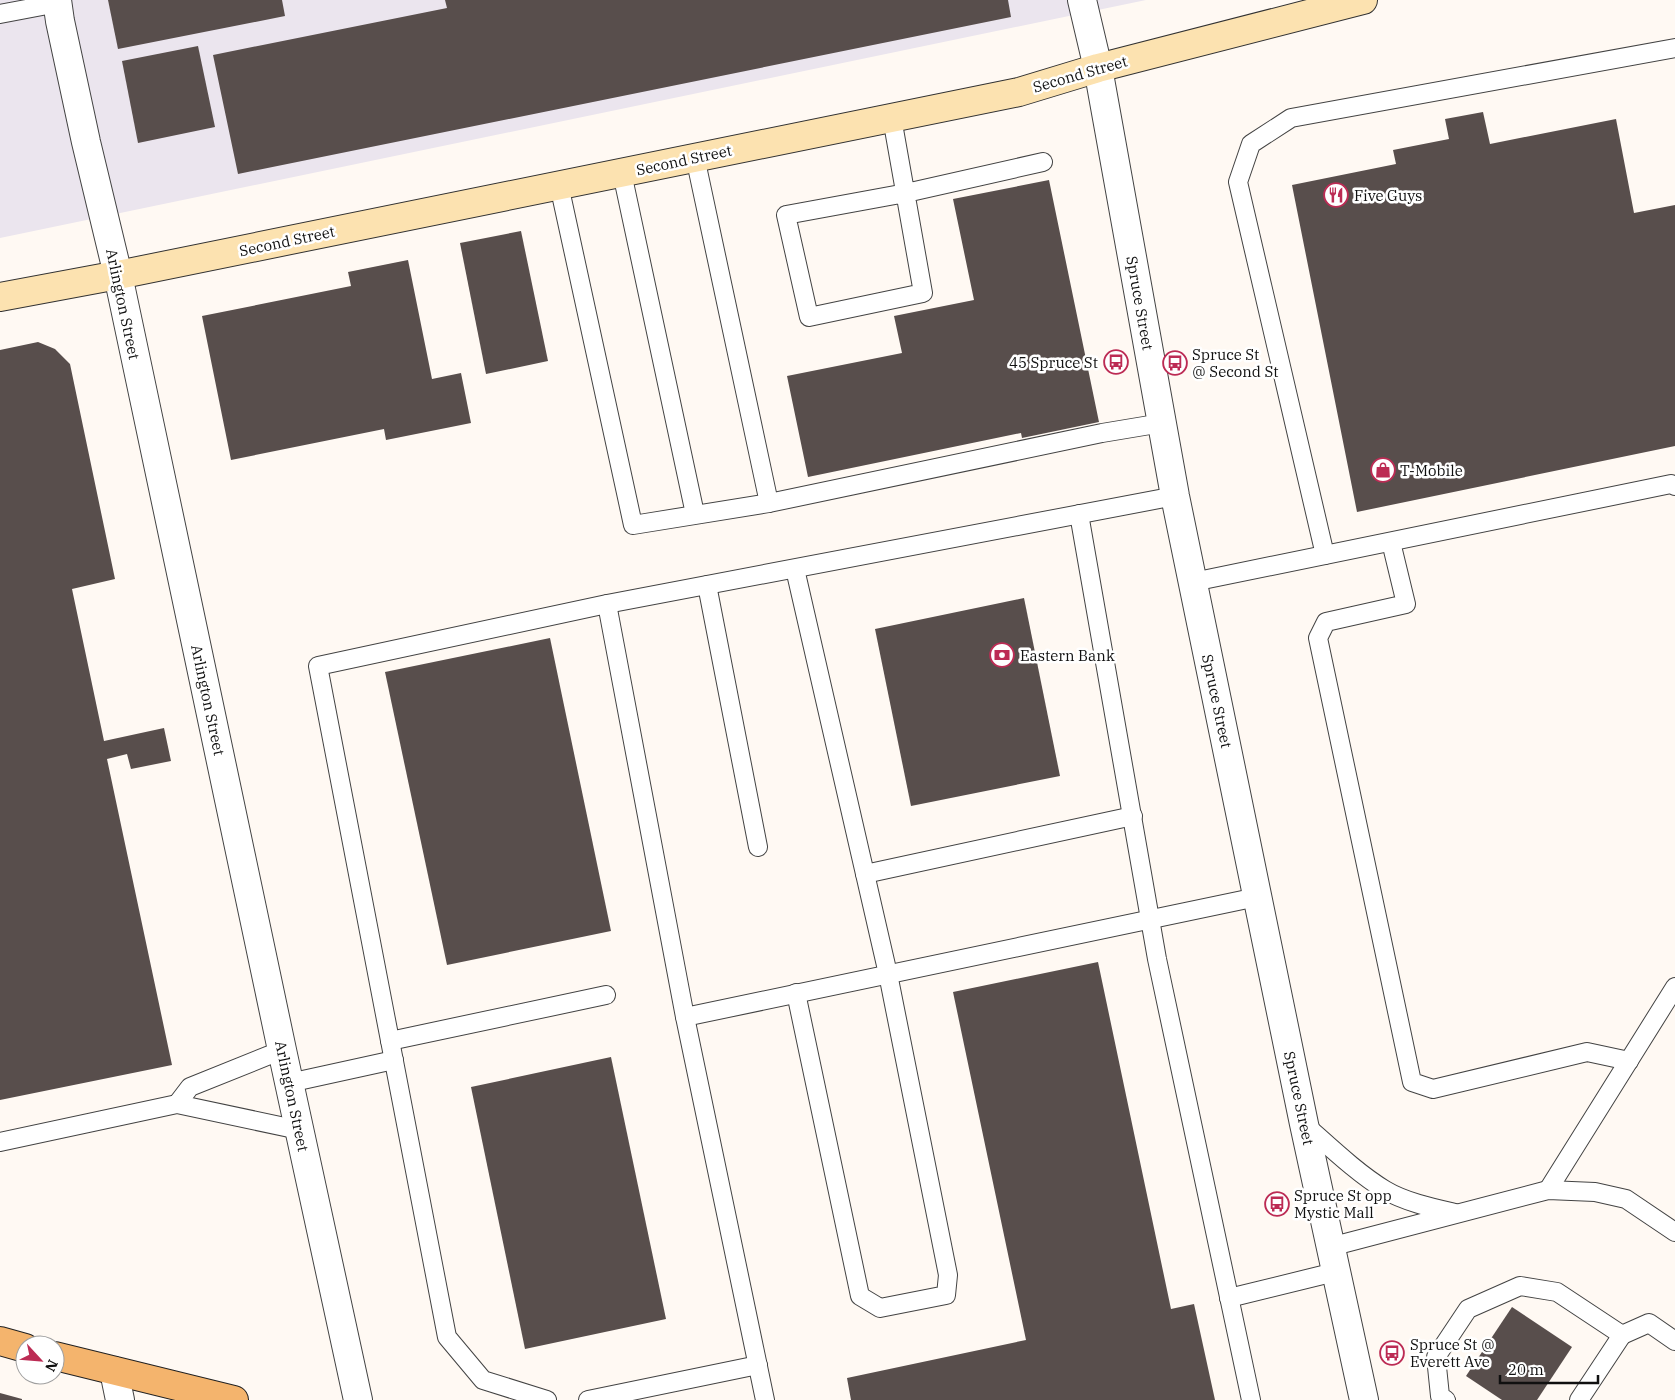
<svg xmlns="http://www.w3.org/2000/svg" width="1675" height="1400" viewBox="0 0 1675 1400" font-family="'IBM Plex Serif',serif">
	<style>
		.industrial { fill: #ebe5ee }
		.building { fill: #584e4c }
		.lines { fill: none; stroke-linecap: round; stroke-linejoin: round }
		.service-casing { stroke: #434343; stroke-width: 20 }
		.minor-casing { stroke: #434343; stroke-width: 30 }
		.tertiary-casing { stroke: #434343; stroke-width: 30 }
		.secondary-casing { stroke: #323232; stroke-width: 30 }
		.primary-casing { stroke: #212121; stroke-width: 30 }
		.service { stroke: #fff; stroke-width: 18 }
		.minor { stroke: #fff; stroke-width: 28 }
		.tertiary { stroke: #fff; stroke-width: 28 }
		.secondary { stroke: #fce2b0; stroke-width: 28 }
		.primary { stroke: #f4b46d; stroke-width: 28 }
		.labels { text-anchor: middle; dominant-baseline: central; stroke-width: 5; stroke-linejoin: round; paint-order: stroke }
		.street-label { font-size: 15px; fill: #101010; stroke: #fff }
		.poi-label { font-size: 15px; fill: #101010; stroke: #fff; text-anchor: start }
	</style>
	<rect width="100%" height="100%" fill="#fff9f3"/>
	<!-- industrial -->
	<polygon class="industrial" points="0,0 1146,0 0,238"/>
	<!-- building -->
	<g class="building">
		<polygon points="108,0 282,0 285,16 118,49"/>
		<polygon points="445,0 1008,0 1011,17 238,174 213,55 447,8"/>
		<polygon points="198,46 215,127 138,143 122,61"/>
		<polygon points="1483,112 1490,144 1616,119 1634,213 1675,205 1675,446 1357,512 1292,185 1396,164 1393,150 1449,139 1445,119"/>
		<polygon points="1049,180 1099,422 1022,438 1021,433 808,477 787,376 902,353 894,316 974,300 953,199"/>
		<polygon points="521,231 548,361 486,374 460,243"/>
		<polygon points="408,260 432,379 461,373 471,423 386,440 384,429 231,460 202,316 351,286 348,272"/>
		<polygon points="38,342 55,349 70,364 115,579 72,589 104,741 164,728 171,761 131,769 127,754 107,759 172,1065 0,1100 0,350"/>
		<polygon points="1024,598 1060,776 911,806 875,629"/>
		<polygon points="550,638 611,931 447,965 385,672"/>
		<polygon points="1098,962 1171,1309 1194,1304 1215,1400 851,1400 847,1378 1026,1340 953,992"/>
		<polygon points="611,1057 666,1319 525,1349 471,1087"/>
		<polygon points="1512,1307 1572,1347 1537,1400 1502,1400 1466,1376"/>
		<polygon points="0,1393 22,1399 22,1400 0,1400"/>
	</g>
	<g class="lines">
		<!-- service casing -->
		<g class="service-casing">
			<g id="service">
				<polyline points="0,14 58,3"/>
				<polyline points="892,118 923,293 809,317 786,215 906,193 1043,162"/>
				<polyline points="695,157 769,503"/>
				<polyline points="622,173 695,514"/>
				<polyline points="559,185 633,525 769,503 1102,433 1162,423"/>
				<polyline points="1079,514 1157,959 1251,1400"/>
				<polyline points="1391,542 1406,604 1326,622 1318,638 1412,1082 1433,1089 1587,1052 1629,1061"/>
				<polyline points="1325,555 1238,182 1251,144 1291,118 1675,48"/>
				<polyline points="795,569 888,974 948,1275 946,1295 880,1308 860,1296 796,993"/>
				<polyline points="1193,582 1671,484 1675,486"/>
				<polyline points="707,585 758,847"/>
				<polyline points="607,604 685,1017"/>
				<polyline points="865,874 1133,816"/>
				<polyline points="390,1041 606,995"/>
				<polyline points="289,1083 394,1060"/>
				<polyline points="177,1104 190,1087 282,1050"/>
				<path d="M1304,1124C1329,1146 1357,1173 1385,1190C1405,1202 1433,1208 1455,1213"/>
				<polyline points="0,1142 177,1104 299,1130"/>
				<polyline points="1548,1190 1675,987"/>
				<polyline points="1330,1247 1548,1190 1595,1192 1626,1199 1675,1232"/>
				<polyline points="1229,1298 1335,1272"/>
				<polyline points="547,1400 483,1380 447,1337 318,666 607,604 1175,496"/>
				<polyline points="588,1400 758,1365"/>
				<polyline points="765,1400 685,1017 1257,897"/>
				<polyline points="1446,1400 1440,1396 1436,1357 1468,1309 1520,1286 1557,1292 1622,1335 1649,1323 1675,1341"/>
				<polyline points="1579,1400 1622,1335"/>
			</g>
		</g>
		<!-- minor casing -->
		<g class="minor-casing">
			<g id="minor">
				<polyline points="57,0 60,21 86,142 118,275 282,1050 358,1400"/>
				<polyline points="114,1371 120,1400"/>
			</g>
		</g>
		<!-- tertiary casing -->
		<g class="tertiary-casing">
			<polyline id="tertiary" points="1082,0 1098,68 1175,496 1304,1124 1364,1400"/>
		</g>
		<!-- secondary casing -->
		<g class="secondary-casing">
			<polyline id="secondary" points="0,297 118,275 1019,92 1098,68 1363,0"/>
		</g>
		<!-- primary casing -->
		<g class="primary-casing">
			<g id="primary">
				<polyline points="0,1341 25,1348"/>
				<polyline points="55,1356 234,1400"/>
			</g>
		</g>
		<!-- service -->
		<use href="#service" class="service"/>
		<!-- minor -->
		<use href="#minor" class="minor"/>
		<!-- tertiary -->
		<use href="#tertiary" class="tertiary"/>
		<!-- secondary -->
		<use href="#secondary" class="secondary"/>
		<!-- primary -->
		<use href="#primary" class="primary"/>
	</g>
	<!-- icons -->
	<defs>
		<g id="restaurant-ring" transform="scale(1.25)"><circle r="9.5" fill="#fff" stroke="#bc2b54" stroke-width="1.5"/><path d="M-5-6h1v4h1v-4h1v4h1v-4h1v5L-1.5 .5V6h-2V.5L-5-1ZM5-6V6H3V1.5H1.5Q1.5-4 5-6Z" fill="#bc2b54"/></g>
		<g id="bus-ring" transform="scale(1.25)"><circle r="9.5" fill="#fff" stroke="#bc2b54" stroke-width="1.5"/><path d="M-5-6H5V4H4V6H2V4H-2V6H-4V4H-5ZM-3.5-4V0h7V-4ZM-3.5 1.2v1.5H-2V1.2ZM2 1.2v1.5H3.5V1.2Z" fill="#bc2b54"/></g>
		<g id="shop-ring" transform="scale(1.25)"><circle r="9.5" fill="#fff" stroke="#bc2b54" stroke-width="1.5"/><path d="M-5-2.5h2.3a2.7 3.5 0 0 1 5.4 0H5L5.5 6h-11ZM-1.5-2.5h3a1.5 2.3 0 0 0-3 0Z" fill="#bc2b54"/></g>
		<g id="bank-ring" transform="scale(1.25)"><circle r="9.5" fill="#fff" stroke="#bc2b54" stroke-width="1.5"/><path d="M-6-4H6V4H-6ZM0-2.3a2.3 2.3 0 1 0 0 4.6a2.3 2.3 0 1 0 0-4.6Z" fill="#bc2b54"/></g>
	</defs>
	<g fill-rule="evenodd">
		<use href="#restaurant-ring" x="1336" y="195"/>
		<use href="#bus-ring" x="1116" y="362"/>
		<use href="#bus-ring" x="1175" y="363"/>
		<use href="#shop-ring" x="1383" y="470"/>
		<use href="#bank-ring" x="1002" y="655"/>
		<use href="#bus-ring" x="1277" y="1204"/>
		<use href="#bus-ring" x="1392" y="1353"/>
	</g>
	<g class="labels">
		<!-- street labels -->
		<g class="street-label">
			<text transform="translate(1080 74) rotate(-16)">Second Street</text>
			<text transform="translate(684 160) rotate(-12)">Second Street</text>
			<text transform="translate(287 241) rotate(-12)">Second Street</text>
			<text transform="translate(1140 303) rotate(80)">Spruce Street</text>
			<text transform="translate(123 304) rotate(78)">Arlington Street</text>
			<text transform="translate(208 700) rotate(78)">Arlington Street</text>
			<text transform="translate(1217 701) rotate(78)">Spruce Street</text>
			<text transform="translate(292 1096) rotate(78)">Arlington Street</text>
			<text transform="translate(1299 1098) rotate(78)">Spruce Street</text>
		</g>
		<!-- poi labels -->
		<g class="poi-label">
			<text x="1354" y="195">Five Guys</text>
			<text x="1192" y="354">Spruce St<tspan x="1192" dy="17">@ Second St</tspan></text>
			<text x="1098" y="362" text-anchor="end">45 Spruce St</text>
			<text x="1400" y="470">T-Mobile</text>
			<text x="1020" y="655">Eastern Bank</text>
			<text x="1294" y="1195">Spruce St opp<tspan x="1294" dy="17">Mystic Mall</tspan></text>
			<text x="1410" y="1344">Spruce St @<tspan x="1410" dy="17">Everett Ave</tspan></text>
		</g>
	</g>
	<!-- north arrow -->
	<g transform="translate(40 1360) rotate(116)"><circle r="24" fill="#ffffff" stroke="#9f9f9f"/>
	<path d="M0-4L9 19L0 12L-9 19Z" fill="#bc2b54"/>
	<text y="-8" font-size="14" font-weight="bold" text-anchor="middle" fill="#101010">N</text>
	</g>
	<!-- scale -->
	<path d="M1500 1375v8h98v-8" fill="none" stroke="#101010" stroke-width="2.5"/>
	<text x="1508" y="1375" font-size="15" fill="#101010" stroke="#ffffff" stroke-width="4" paint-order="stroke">20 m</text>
</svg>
